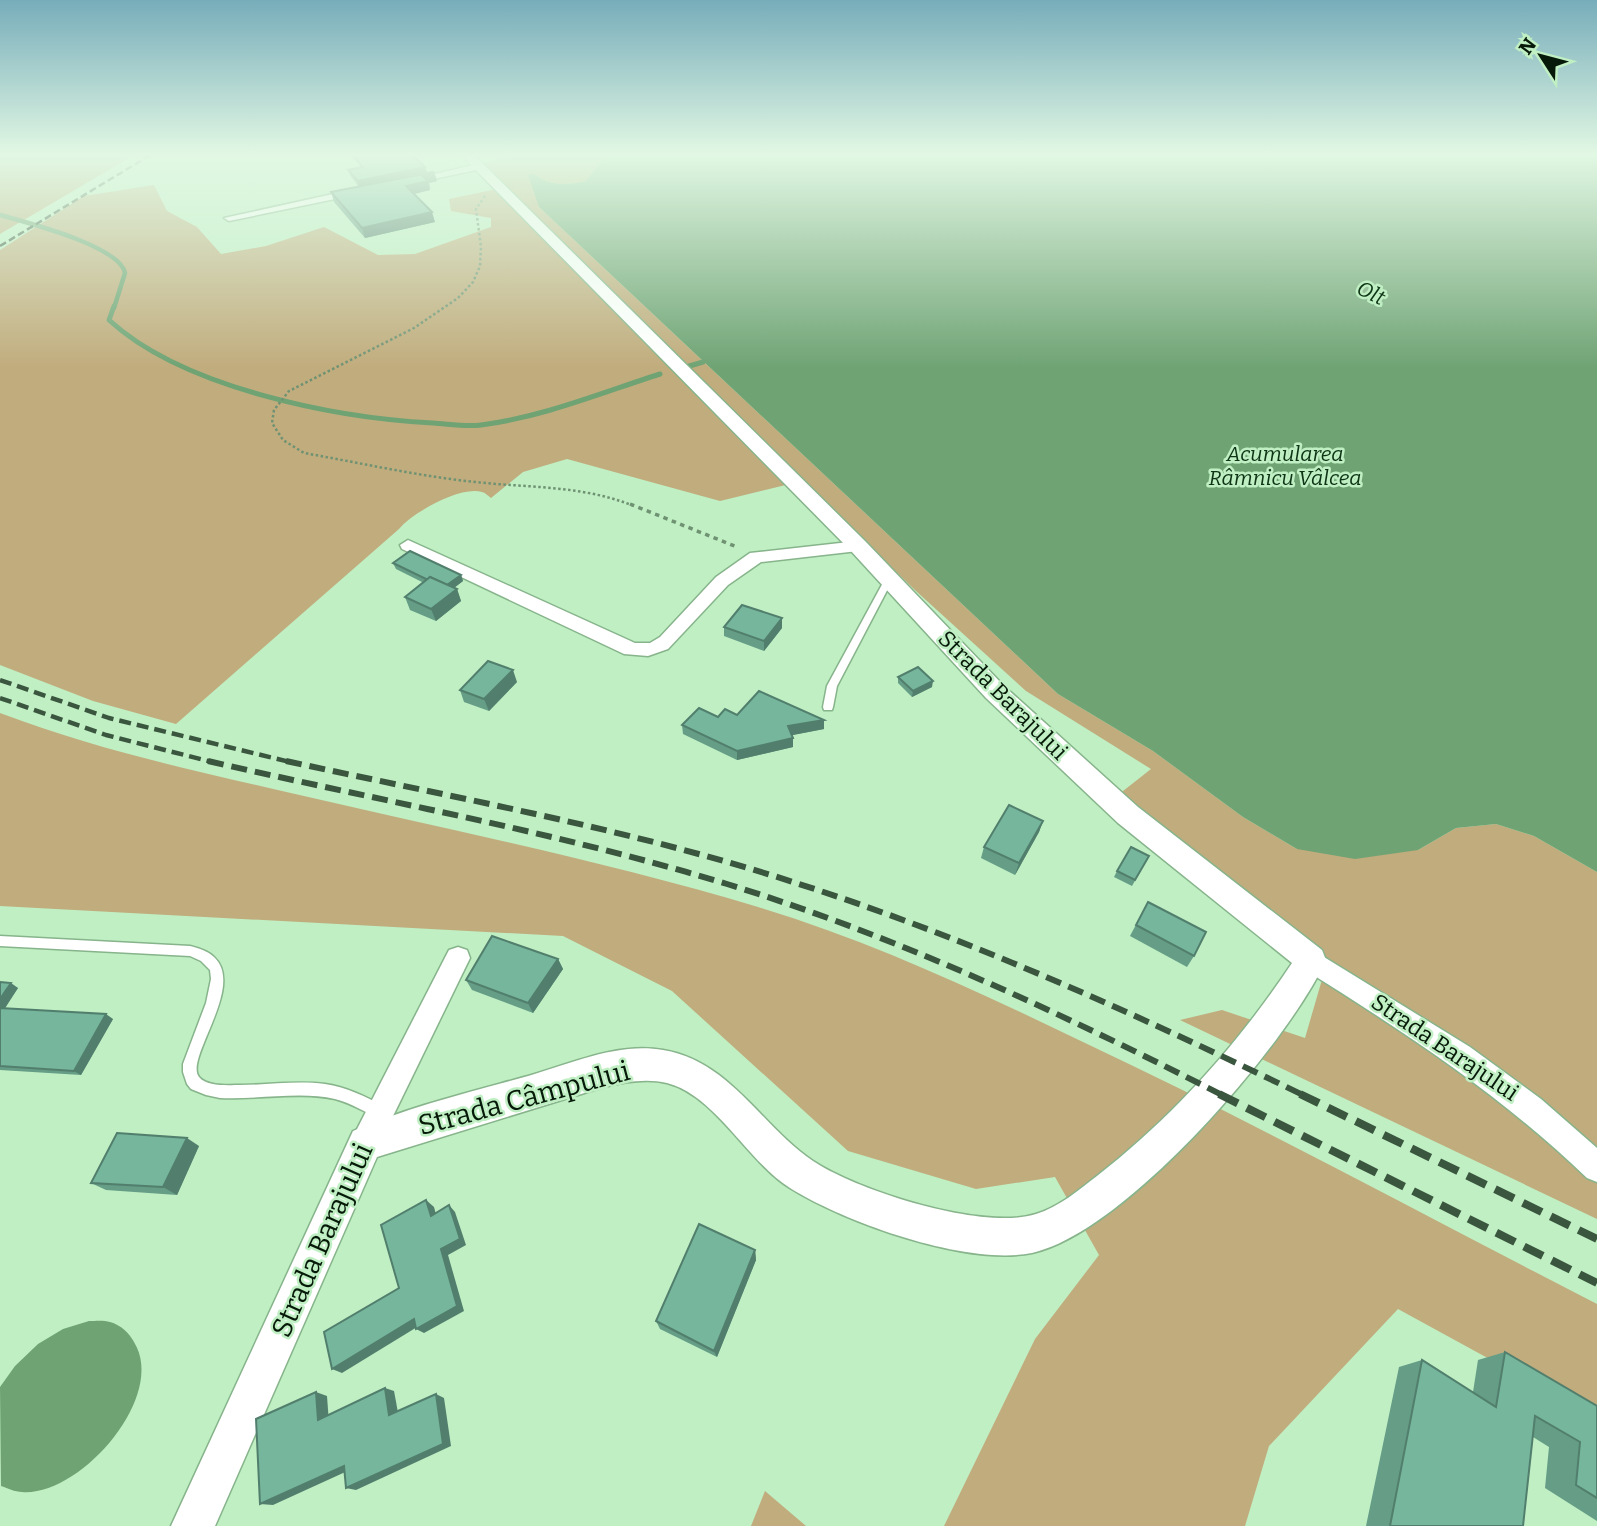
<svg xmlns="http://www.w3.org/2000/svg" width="1597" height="1526" viewBox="0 0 1597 1526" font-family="Bitter,serif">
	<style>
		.green { fill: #c1ac7d }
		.water { fill: #6fa374 }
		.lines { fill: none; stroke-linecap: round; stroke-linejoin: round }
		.stream-far1 { stroke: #6fa374; stroke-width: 4.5 }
		.stream { stroke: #6fa374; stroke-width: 5 }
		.service-casing { stroke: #87b48b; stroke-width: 3 }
		.minor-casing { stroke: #87b48b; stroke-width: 3 }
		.tertiary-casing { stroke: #87b48b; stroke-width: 3 }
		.path-far1 { stroke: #6f9272; stroke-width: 2.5; stroke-dasharray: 2.5 2.5; stroke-linecap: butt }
		.path { stroke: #6f9272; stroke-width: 3.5; stroke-dasharray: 4.5 4.5; stroke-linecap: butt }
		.service { fill: #fff; fill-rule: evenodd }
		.minor { fill: #fff; fill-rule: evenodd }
		.tertiary { fill: #fff; fill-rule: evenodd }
		.rail-far3 { stroke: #3b563e; stroke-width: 2.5; stroke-dasharray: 7 3.5; stroke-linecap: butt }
		.rail-far2 { stroke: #3b563e; stroke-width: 4.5; stroke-dasharray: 12 6; stroke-linecap: butt }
		.rail-far1 { stroke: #3b563e; stroke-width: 6; stroke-dasharray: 16 8; stroke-linecap: butt }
		.rail { stroke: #3b563e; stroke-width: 8; stroke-dasharray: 21 10; stroke-linecap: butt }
		.wall { fill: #659d86 }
		.shaded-wall { fill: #527f6d }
		.building { fill: #75b69c; stroke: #527f6d; stroke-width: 2 }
		.labels { text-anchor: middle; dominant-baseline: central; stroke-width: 5; stroke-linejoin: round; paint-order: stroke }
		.far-water-label { font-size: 21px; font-style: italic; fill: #0e3415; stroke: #bfefc3 }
		.street-label { font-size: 23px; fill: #071909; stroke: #bfefc3 }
		.near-street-label { font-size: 28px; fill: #071909; stroke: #bfefc3 }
	</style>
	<rect width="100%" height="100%" fill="#bfefc3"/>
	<!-- green -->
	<g class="green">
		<polygon points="0,154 136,154 0,234"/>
		<path d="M529,154H603L600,163L587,181C566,185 552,187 534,174L539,207L1058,694L1153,751L1243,817L1297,849L1418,850L1456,828L1496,824L1534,836L1597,872V1219L1180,1020L1222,1010L1305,1038L1328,959L1118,795L1151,769L1026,691L916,591L802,481L720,501L567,459L523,472L491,498C488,496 486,493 482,492C461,485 412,513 399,529L176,724L93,701L0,665V250L84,196L154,185L167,211L197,227L221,254L266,246L324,227L378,255L415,254L491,227V218L451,211L449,199L506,187L483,163Z"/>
		<path d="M0,713C92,748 186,769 282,791C441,828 601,860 758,907C871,941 977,991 1083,1042C1257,1124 1426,1216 1597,1304V1418L1398,1309L1269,1446L1245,1526H944L1035,1339L1099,1255L1055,1177L976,1189L848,1151L672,991L563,936L0,906Z"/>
		<polygon points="765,1491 806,1526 751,1526"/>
	</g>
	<!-- water -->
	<g class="water">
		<path d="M603,154H1597V872L1534,836L1496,824L1456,828L1418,850L1355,859L1297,849L1243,817L1153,751L1058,694L539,207L528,175L534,174C552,187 566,185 586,181L600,163Z"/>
		<path d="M89,1321C95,1321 104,1320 110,1322C121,1325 129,1333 134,1342C168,1397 79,1497 22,1492C15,1492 7,1488 1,1486L0,1387L15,1366L38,1344L63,1329Z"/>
	</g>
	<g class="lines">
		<!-- stream-far1 -->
		<path class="stream-far1" d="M0,215C25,222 120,246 125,273L114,308"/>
		<!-- stream -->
		<g class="stream">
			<path d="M114,306L109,320C183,388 335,418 433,423C449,424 465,427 481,425C543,417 601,393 660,374"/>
			<polyline points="686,367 703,362"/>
		</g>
		<!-- service casing -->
		<g class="service-casing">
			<g id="service">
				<polygon points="889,576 893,579 837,686 833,707 832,710 824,710 823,707 827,686 885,579"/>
				<path d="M0,936L190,946C198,948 208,951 214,957C246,986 184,1059 199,1077C207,1087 229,1085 240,1085C268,1085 297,1080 325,1084C347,1087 366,1097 385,1107L387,1112L385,1117L380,1119C365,1112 351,1103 335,1099C300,1091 256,1100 220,1098L206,1095L191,1089L187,1084L183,1072V1064L206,1003L211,979L210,970L201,961L190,956L0,946Z"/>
			</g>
		</g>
		<!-- minor casing -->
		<g class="minor-casing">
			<g id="minor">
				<polygon points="478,164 481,165 481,169 409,184 404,181"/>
				<polygon points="360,188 364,189 364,193 229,221 224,218"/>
				<polygon points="408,540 635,643 650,643 660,637 716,577 750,553 858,541 866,546 858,551 761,562 728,585 668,649 648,656 624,654 402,549 400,545"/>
				<polygon points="458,947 467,950 470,958 375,1153 365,1157 355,1153 351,1143 355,1133 449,950"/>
				<path d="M1311,949L1470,1047L1541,1099L1597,1148V1182L1587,1178C1501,1095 1403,1031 1302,968L1299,960L1302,952Z"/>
			</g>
		</g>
		<!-- tertiary casing -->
		<g class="tertiary-casing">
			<path id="tertiary" d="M460,154H473L865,541L1004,686L1138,807L1322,950L1326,960C1287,1045 1125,1233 1032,1253C967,1266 846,1223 790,1188C748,1162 715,1095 667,1083C646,1078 624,1082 604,1087L377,1157L215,1526H171L353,1131C408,1107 470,1092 528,1076C570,1064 618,1042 663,1050C730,1061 761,1126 813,1161C858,1191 984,1231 1036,1214C1059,1207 1079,1190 1097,1176C1173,1117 1239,1043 1292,963L1118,823L986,698L851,551Z"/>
		</g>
		<!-- path-far1 -->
		<path class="path-far1" d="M485,196L476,209L481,247L480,266L473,282L458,298L414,328L289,391L274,410L272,423L283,440L304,453C361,463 418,476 475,482C529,488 582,485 634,506"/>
		<!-- path -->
		<polyline class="path" points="630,504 737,547"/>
		<!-- service -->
		<use href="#service" class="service"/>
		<!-- minor -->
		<use href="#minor" class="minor"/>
		<!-- tertiary -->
		<use href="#tertiary" class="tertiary"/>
		<!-- rail-far3 -->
		<polyline class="rail-far3" points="0,246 152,154"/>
		<!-- rail-far2 -->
		<g class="rail-far2">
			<polyline points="0,680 109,718 294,763"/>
			<polyline points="0,698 106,735 216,763"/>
		</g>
		<!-- rail-far1 -->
		<g class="rail-far1">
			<path d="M208,761C381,801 557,832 727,884C899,937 1063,1014 1222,1095"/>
			<path d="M286,761C456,798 630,829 796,883C971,939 1138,1015 1303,1095"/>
		</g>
		<!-- rail -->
		<g class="rail">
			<polyline points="1219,1094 1597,1283"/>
			<polyline points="1300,1094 1597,1239"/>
		</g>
	</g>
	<!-- wall -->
	<g class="wall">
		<polygon points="349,154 413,154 411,155 425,167 427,172 359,187 350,175 348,170 361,167"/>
		<polygon points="434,172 437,181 429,183 430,190 414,194 435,222 365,238 334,202 331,192"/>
		<polygon points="393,563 461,575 463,581 454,588 457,589 461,601 436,621 410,610 405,597 424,583 396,569"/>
		<polygon points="724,627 782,628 764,651 724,636"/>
		<polygon points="898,677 932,687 912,697 898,683"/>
		<polygon points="517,682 489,711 464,702 460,690"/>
		<polygon points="737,715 824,729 792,735 793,738 793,747 737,760 683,734 682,725 718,717"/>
		<polygon points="1043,821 1039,832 1015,875 981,858 984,847"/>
		<polygon points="1149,856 1132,886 1114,877 1117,871"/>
		<polygon points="1148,902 1194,956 1187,967 1130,936"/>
		<polygon points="558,959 563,969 533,1013 472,990 466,980"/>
		<polygon points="0,982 18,988 4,1008 113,1019 81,1075 0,1070"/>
		<polygon points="199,1146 177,1195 106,1190 91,1183"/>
		<polygon points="755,1250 756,1260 717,1357 660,1329 656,1321"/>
		<polygon points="1505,1352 1597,1406 1597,1521 1545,1488 1549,1447 1533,1437 1523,1526 1366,1526 1399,1367 1422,1360 1473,1392 1478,1360"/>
	</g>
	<!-- shaded-wall -->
	<g class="shaded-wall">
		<polygon points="425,167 427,172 359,187 358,181"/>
		<polygon points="434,172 437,181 429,183 430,190 409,195 406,186 420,174"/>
		<polygon points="432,212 435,222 365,238 362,228"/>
		<polygon points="461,575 463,581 446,594 444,588"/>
		<polygon points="457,589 461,601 436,621 431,609"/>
		<polygon points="782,618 782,628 764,651 764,641"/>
		<polygon points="513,670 517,682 489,711 484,699"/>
		<polygon points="933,681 932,687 912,697 913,691"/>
		<polygon points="824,720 824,729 788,736 788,726"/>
		<polygon points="793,738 793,747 737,760 737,751"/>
		<polygon points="1043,821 1039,832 1015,875 1019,863"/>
		<polygon points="558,959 563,969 533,1013 528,1003"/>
		<polygon points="11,983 18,988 2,1013 0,1012 0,999"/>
		<polygon points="106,1014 113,1019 81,1075 74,1071"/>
		<polygon points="187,1138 199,1146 177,1195 163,1187"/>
		<polygon points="426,1200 434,1207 438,1222 431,1216"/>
		<polygon points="449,1205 455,1212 466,1245 448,1255 464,1311 424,1333 416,1329 441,1249"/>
		<polygon points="755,1250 756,1260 717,1357 714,1351"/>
		<polygon points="414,1319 422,1324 342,1373 332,1369"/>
		<polygon points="385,1388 394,1391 399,1418 389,1415"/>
		<polygon points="316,1392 327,1396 329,1423 318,1420"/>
		<polygon points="436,1394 444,1398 451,1446 356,1490 346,1488"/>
		<polygon points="344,1466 354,1468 273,1505 260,1504"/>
	</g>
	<!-- building -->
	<g class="building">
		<polygon points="352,154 411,154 425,167 358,181 348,170 363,167"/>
		<polygon points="434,172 420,174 428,181 406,186 432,212 362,228 331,192"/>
		<polygon points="410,551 461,575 447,585 430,577 428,580 393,563"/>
		<polygon points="430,577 457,589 431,609 405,597"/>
		<polygon points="742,605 782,618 764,641 724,627"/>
		<polygon points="488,661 513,670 484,699 460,690"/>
		<polygon points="918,667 933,681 913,691 898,677"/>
		<polygon points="759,691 824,720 788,726 793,738 737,751 682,725 699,708 718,717 725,709 737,715"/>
		<polygon points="1009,805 1043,821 1019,863 984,847"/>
		<polygon points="1131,847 1149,856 1135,880 1117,871"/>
		<polygon points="1148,902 1206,932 1194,956 1136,925"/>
		<polygon points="492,936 558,959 528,1003 466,980"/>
		<polygon points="0,982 11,983 0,999"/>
		<polygon points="0,1008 106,1014 74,1071 0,1066"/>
		<polygon points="117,1133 187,1138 163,1187 91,1183"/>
		<polygon points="426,1200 431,1216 449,1205 460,1239 441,1249 457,1306 416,1329 414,1319 332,1369 324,1332 399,1288 381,1225"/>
		<polygon points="699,1224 755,1250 714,1351 656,1321"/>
		<polygon points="1505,1352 1597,1406 1597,1498 1576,1485 1580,1442 1535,1416 1523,1526 1390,1526 1422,1360 1496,1407"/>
		<polygon points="385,1388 389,1415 436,1394 443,1444 346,1488 344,1466 260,1504 256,1419 316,1392 318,1420"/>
	</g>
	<!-- sky -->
	<linearGradient id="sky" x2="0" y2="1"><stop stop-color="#77adba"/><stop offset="0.42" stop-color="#e2f8e4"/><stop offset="1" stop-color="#e2f8e4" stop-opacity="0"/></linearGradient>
	<rect width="1597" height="368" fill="url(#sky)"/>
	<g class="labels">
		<!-- far-water labels -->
		<g class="far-water-label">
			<text transform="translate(1371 293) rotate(26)">Olt</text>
			<text x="1285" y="454">Acumularea<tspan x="1285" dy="24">Râmnicu Vâlcea</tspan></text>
		</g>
		<!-- street labels -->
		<g class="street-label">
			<text transform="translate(1003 695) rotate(45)">Strada Barajului</text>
			<text transform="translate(1445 1047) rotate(34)">Strada Barajului</text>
		</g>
		<!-- near-street labels -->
		<g class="near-street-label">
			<text transform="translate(524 1098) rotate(-15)">Strada Câmpului</text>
			<text transform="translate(322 1240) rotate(-66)">Strada Barajului</text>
		</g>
	</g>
	<!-- north arrow -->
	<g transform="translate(1541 56) rotate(306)" stroke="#bfefc3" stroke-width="5" paint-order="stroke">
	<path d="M0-5L12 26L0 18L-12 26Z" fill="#071909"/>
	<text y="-10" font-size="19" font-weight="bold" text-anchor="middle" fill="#071909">N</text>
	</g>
</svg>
